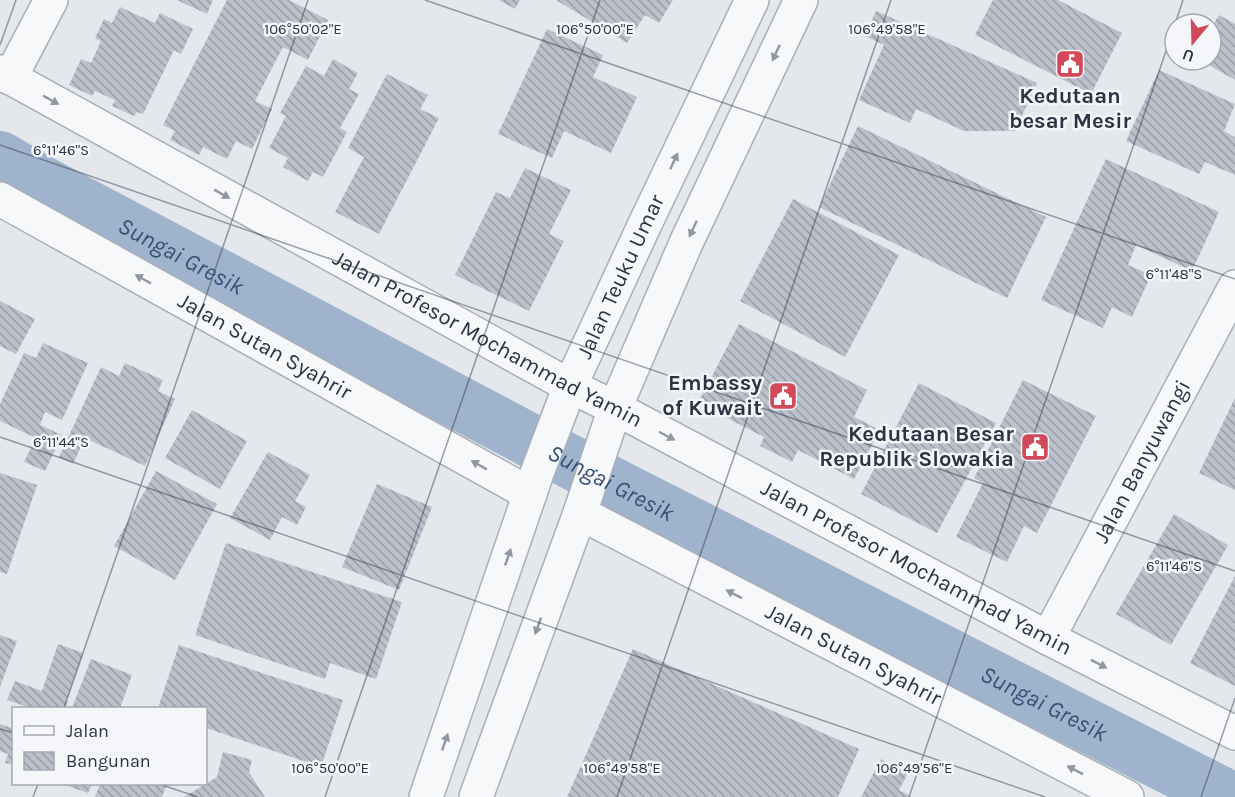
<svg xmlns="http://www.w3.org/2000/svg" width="1235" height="797" viewBox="0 0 1235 797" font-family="Karla,sans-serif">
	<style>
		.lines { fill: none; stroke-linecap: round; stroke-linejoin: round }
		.river { stroke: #9fb4cc; stroke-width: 54 }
		.building { fill: url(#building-back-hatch) }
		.minor-casing { stroke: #a9aeb7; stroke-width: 36 }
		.minor { stroke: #f7f8fa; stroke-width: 33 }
		.oneway { fill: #9196a0 }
		.ticks { fill: none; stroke: #2b3445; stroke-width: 1.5; stroke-opacity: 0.45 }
		.labels { text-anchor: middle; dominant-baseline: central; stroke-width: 5; stroke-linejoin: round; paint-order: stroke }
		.poi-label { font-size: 22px; font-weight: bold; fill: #2b3445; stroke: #f4f6f9; text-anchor: end }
		.street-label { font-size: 22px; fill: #2b3445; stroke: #f4f6f9 }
		.water-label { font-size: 24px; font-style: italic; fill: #34527a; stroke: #f4f6f9 }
		.ticks-label { font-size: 15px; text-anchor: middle; fill: #2b3445; stroke: #f4f6f9; stroke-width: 5; stroke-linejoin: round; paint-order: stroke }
	</style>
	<defs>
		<pattern id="building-back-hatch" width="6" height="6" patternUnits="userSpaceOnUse" patternTransform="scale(1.5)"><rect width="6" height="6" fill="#bbc0ca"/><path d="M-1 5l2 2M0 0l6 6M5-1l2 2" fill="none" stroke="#989da6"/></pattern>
	</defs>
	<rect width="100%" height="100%" fill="#e4e7ec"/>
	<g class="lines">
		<!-- river -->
		<path class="river" id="s1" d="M0,158L39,181L622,489L1228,797"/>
	</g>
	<!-- building -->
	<g class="building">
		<polygon points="177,0 213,0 207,14"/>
		<polygon points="227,0 289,0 328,20 308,60 283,47 255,101 272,109 252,149 236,141 227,159 203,147 199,155 170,140 175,131 163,125"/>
		<polygon points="499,0 520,0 515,9"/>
		<polygon points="556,0 673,0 659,23 645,15 627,43"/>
		<polygon points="993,0 1058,0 1122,33 1091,94 975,35"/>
		<polygon points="120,7 155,23 160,13 193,29 181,54 174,50 143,114 137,112 134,116 112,106 115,100 95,91 92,96 69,85 81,59 91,63 101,41 95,38 104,19 112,23"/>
		<polygon points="876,11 1037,83 1015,131 964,131 916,109 910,123 859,100 884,45 865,36"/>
		<polygon points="1219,15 1235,24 1235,80 1200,60 1211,60 1211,29"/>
		<polygon points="547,29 603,55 593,77 637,97 611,153 564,131 552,158 498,134"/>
		<polygon points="333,59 358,73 349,89 359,94 340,128 347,132 323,177 313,172 308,181 283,167 288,158 269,148 286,116 280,113 306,66 324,76"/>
		<polygon points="1159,70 1235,104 1224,131 1235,137 1235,175 1205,162 1199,174 1126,141"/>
		<polygon points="387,74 428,95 420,109 439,118 379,234 335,212 364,157 348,148"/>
		<polygon points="858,126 1046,217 1007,298 819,207"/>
		<polygon points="1106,159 1219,212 1192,271 1136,245 1128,265 1151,275 1132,317 1112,307 1103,328 1041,300"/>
		<polygon points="525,168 571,190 549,234 564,241 529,311 455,275 496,192 510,198"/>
		<polygon points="793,199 899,255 845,357 740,301"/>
		<polygon points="0,301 35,319 16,354 0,346"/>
		<polygon points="739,324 867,390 854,417 880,430 854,479 798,450 792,462 760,446 764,437 698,403"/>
		<polygon points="43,343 88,363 62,420 45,412 40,425 62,435 45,471 24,462 36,438 0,421 0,404 24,353 36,358"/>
		<polygon points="125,363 163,380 158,391 175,399 145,466 85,438 73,464 59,457 101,367 119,376"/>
		<polygon points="1023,380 1096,416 1037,533 1024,526 1007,562 956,537 983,483 974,478"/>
		<polygon points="919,383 996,423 937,533 861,494"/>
		<polygon points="1235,398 1235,490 1199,473"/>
		<polygon points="192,410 247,441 220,489 165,458"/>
		<polygon points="268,452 310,475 295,501 306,507 297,525 282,517 270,540 230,518"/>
		<polygon points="156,471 217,504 175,580 114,546"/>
		<polygon points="0,473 37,485 7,574 0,572"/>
		<polygon points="377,484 432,507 399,590 342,567"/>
		<polygon points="1174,514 1228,545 1171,645 1116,614"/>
		<polygon points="226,543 402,602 376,679 330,663 325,679 195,635"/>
		<polygon points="1235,576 1235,686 1190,663"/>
		<polygon points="0,635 17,641 0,687"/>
		<polygon points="58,644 83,653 66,701 68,701 65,708 31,708 7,700 15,681 42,691"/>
		<polygon points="179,645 343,700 321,767 206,728 206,708 158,708"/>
		<polygon points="633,649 859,749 838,797 567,797"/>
		<polygon points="91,659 132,675 120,708 72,708"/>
		<polygon points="0,724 14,729 14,765 5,763 8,754 0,751"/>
		<polygon points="223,752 252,760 249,772 265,797 184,797 217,777"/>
		<polygon points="881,759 908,773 899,790 912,797 861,797"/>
		<polygon points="62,784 92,784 88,793"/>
		<polygon points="100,784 167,784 162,797 95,797"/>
	</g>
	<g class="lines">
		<!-- minor casing -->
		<g class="minor-casing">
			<g id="minor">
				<path id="s2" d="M0,72L570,386L615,408L1048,638L1235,733"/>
				<polyline points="10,78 51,0"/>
				<path id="s3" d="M0,199L530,494"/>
				<path id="s4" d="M580,513L1127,797"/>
				<path id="s5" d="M1048,638L1235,287"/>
				<path id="s6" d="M426,797L537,473L570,386L645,224L752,0"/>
				<polyline points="476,797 580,513 615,408 686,243 801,0"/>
			</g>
		</g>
		<!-- minor -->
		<use href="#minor" class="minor"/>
	</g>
	<!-- one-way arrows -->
	<defs><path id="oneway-solid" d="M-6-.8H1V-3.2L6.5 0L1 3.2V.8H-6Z" transform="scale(1.5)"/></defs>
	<g class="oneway">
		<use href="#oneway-solid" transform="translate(776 53) rotate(115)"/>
		<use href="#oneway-solid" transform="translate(51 100) rotate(29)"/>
		<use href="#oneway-solid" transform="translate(674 161) rotate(-65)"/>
		<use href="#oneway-solid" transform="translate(222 194) rotate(29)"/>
		<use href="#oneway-solid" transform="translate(693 229) rotate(115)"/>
		<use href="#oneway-solid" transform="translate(143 279) rotate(-151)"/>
		<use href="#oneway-solid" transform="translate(667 436) rotate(28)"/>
		<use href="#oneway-solid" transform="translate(479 465) rotate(-151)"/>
		<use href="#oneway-solid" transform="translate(508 557) rotate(-71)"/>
		<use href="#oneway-solid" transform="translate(734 594) rotate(-153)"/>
		<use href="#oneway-solid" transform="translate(538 626) rotate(110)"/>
		<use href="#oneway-solid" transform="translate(1099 664) rotate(27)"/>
		<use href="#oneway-solid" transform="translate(445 742) rotate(-71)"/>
		<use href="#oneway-solid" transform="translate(1075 770) rotate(-153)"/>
	</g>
	<!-- ticks -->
	<path class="ticks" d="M425,0L1235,279M1175,24L1183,0M0,45L16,0M0,145L1235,571M0,437L1045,797M64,708L308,0M0,729L14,733M159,784L198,797M33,797L38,784M325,797L600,0M617,797L891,0M909,797L1175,25M1201,797L1235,698"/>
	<!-- icons -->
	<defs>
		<g id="civic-square" transform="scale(1.5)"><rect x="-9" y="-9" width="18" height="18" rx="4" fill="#d1495b" stroke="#f4f6f9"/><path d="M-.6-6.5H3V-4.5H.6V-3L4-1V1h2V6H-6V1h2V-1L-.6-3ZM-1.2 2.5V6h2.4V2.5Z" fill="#fff"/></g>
	</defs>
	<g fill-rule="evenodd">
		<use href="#civic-square" x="1070" y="64"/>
		<use href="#civic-square" x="783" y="396"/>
		<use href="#civic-square" x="1035" y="447"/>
	</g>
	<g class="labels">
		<!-- poi labels -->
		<g class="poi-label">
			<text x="1070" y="96" text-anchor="middle">Kedutaan<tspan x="1070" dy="25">besar Mesir</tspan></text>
			<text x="762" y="383">Embassy<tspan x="762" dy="25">of Kuwait</tspan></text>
			<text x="1014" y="434">Kedutaan Besar<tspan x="1014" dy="25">Republik Slowakia</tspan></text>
		</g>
		<!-- street labels -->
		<g class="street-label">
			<text stroke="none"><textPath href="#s6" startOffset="556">Jalan Teuku Umar</textPath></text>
			<text stroke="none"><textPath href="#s2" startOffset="556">Jalan Profesor Mochammad Yamin</textPath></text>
			<text stroke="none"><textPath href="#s3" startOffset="303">Jalan Sutan Syahrir</textPath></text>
			<text stroke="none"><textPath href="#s5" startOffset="200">Jalan Banyuwangi</textPath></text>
			<text stroke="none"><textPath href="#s2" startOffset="1042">Jalan Profesor Mochammad Yamin</textPath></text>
			<text stroke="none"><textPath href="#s4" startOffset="308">Jalan Sutan Syahrir</textPath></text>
		</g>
		<!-- water labels -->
		<g class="water-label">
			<text stroke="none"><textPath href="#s1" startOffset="206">Sungai Gresik</textPath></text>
			<text stroke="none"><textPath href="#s1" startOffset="692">Sungai Gresik</textPath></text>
			<text stroke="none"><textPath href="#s1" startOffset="1178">Sungai Gresik</textPath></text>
		</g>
	</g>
	<g class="ticks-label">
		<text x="303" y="34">106°50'02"E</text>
		<text x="595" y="34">106°50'00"E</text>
		<text x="887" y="34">106°49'58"E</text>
		<text x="61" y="155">6°11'46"S</text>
		<text x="1174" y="279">6°11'48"S</text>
		<text x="61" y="447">6°11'44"S</text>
		<text x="1174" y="571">6°11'46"S</text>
		<text x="330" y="773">106°50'00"E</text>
		<text x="622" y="773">106°49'58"E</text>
		<text x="914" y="773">106°49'56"E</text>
	</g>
	<!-- legend -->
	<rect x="12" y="707" width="195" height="78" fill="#f4f6f9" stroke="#a4a8b1" stroke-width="1.5"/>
	<rect x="24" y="726" width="30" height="9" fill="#f7f8fa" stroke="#a4a8b1" stroke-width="1.5"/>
	<text x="66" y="737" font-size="18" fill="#2b3445">Jalan</text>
	<rect x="24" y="752" width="30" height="18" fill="url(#building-back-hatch)" stroke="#a4a8b1" stroke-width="1.5"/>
	<text x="66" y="767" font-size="18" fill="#2b3445">Bangunan</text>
	<!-- north arrow -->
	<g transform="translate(1193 42) rotate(199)"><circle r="28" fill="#f4f6f9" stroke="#a4a8b1" stroke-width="1.5"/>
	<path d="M0-4.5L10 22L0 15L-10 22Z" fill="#d1495b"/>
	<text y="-9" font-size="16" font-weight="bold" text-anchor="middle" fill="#2b3445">U</text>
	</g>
</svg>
